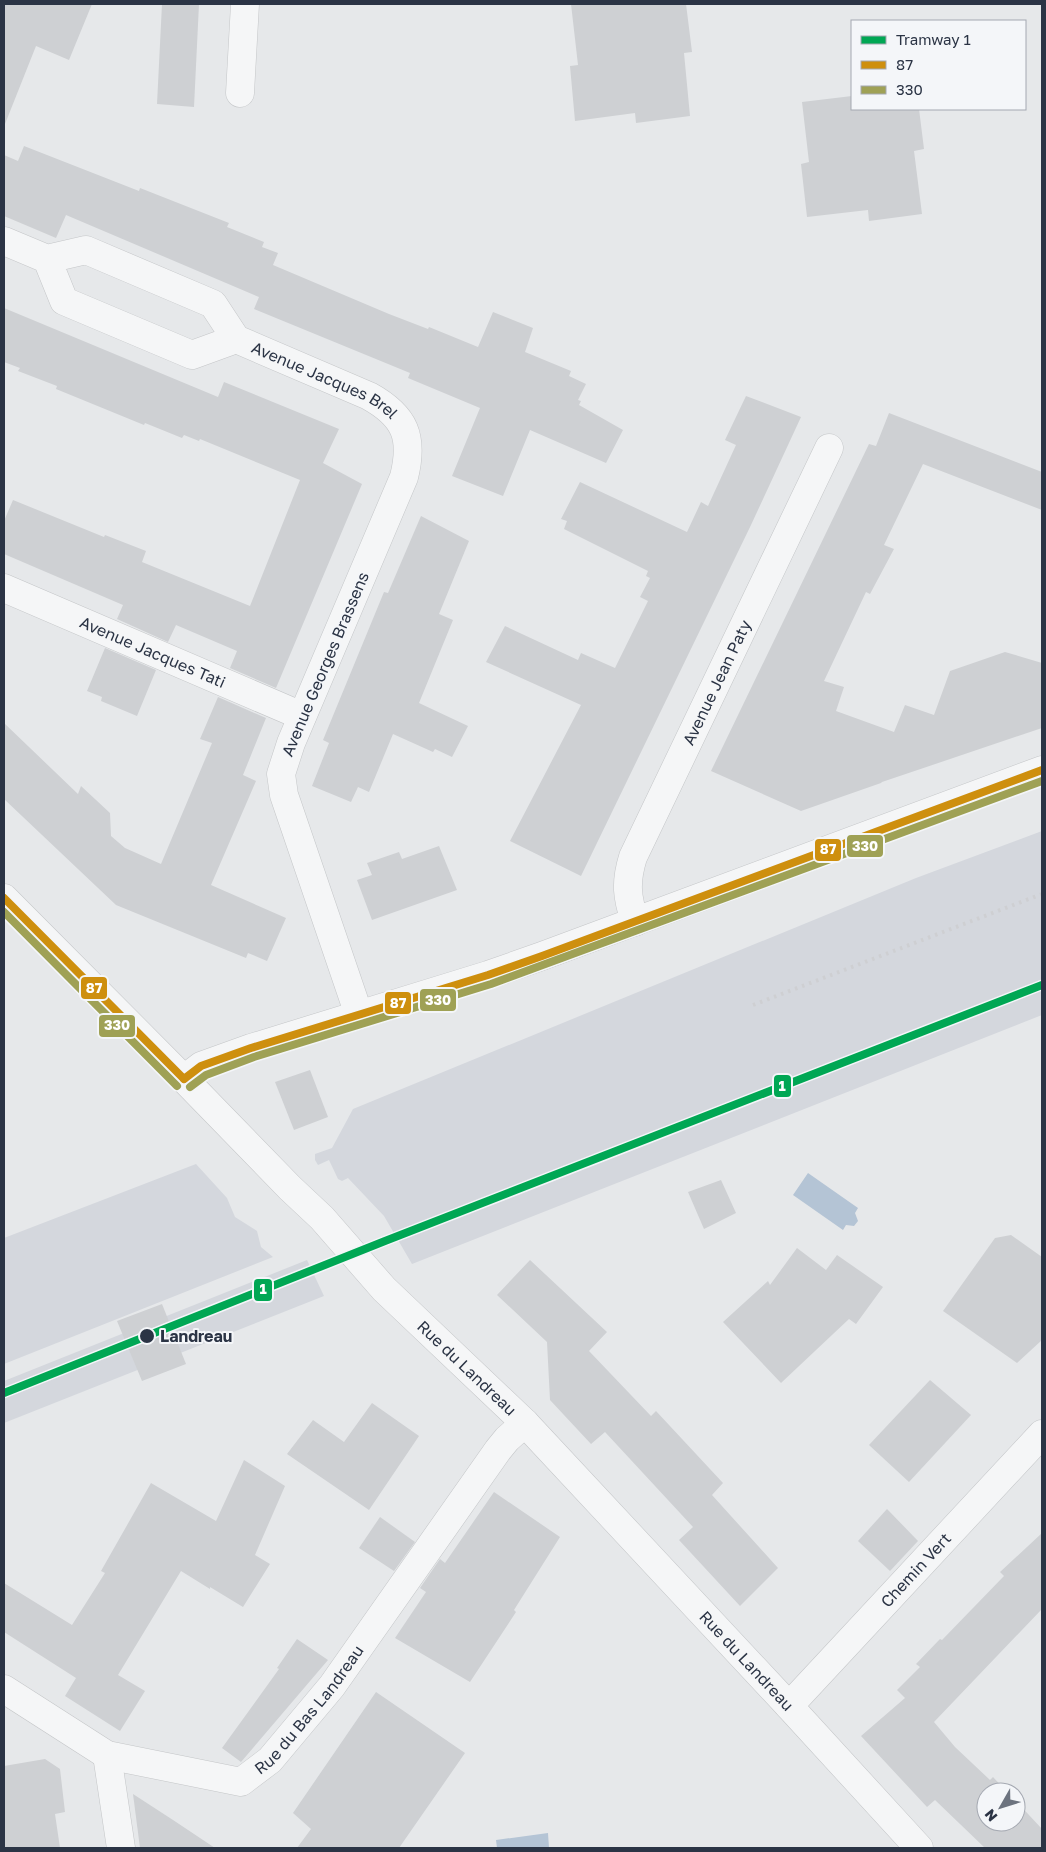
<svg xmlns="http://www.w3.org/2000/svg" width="1046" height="1852" viewBox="0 0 1046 1852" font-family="'Golos Text',sans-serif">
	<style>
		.built { fill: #d4d7dd }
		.water { fill: #b4c4d5 }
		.building { fill: #ced0d3 }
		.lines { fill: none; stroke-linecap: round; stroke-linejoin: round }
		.minor-casing { stroke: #c4c6c8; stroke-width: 29 }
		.minor { stroke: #f5f6f7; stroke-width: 28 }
		.rail { stroke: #cecfd2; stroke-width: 4; stroke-dasharray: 2.5 5; stroke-linecap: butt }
		.bus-1-casing { stroke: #f4f6f9; stroke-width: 11 }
		.bus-2-casing { stroke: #f4f6f9; stroke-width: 11 }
		.bus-1 { stroke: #ce8f0e; stroke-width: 8 }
		.bus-2 { stroke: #9fa155; stroke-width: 8 }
		.tram-1-casing { stroke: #f4f6f9; stroke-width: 11 }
		.tram-1 { stroke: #00a754; stroke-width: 8 }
		.stop-dot { fill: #2b3445; stroke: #f4f6f9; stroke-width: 2 }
		.labels { text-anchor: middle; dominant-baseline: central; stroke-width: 4; stroke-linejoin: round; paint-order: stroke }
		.street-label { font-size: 16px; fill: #2b3445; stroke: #f4f6f9 }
		.stop-label { font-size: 16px; font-weight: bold; fill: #2b3445; stroke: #f4f6f9; text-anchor: start }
		.line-badge { stroke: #f4f6f9; stroke-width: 2 }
		.badge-label { font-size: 14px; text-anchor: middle; font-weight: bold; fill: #fff }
	</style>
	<rect width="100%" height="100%" fill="#e6e8ea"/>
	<!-- built -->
	<g class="built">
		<polygon points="1042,831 1042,1015 412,1264 384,1216 348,1178 342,1181 338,1179 329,1160 318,1165 315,1160 315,1154 332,1148 353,1109 916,878"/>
		<polygon points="196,1164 227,1198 235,1217 257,1231 261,1247 273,1257 4,1364 4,1238"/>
		<polygon points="307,1260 324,1296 4,1423 4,1381"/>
	</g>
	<!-- water -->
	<g class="water">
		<polygon points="808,1173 858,1208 855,1213 858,1221 854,1226 846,1225 843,1230 793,1195"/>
		<polygon points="548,1833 549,1848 497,1848 496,1840"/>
	</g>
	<!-- building -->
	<g class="building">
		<polygon points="4,4 92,4 69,60 36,46 5,124"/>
		<polygon points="162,4 199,4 194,107 157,104"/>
		<polygon points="571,4 686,4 692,52 684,53 690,116 636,123 635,113 575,121 570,66 578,65"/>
		<polygon points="852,96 852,109 919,109 924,149 914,151 922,214 869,221 868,210 807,217 801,164 809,162 802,102"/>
		<polygon points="24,146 139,191 140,188 229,223 227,227 264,242 262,247 278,253 273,265 389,314 428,329 429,327 478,347 493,312 533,328 525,352 571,371 569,376 586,384 578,400 581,401 579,405 623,430 606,463 530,430 503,496 452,476 480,408 408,378 410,373 254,309 259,297 66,215 56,238 4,216 4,155 18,161"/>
		<polygon points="4,308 218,397 224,382 339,429 323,463 362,484 276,688 230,668 237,651 176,625 168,642 117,619 123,605 4,554 4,521 13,500 104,537 105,535 146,551 142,562 250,606 300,480 200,439 199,441 184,435 182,438 145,423 144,425 56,389 57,386 18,371 20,368 4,362"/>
		<polygon points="746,396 801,417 751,525 581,876 510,841 581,705 486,662 505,626 578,660 581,653 615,668 648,601 640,597 650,578 646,576 648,571 564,529 567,521 561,519 580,482 687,532 701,502 708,506 736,445 725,440"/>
		<polygon points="889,413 1042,472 1042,510 923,464 884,545 894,549 870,594 866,592 824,681 844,687 836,711 894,732 905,705 934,715 950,671 1005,652 1042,663 1042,728 882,782 881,783 801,811 711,771 869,444 876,446"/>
		<polygon points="421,516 469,541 439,614 453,620 419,703 468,726 452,757 435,749 433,752 393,734 369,792 358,787 351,802 312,786 329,743 323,740 384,592 388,593"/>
		<polygon points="105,648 156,670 137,716 101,701 102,697 87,691"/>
		<polygon points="218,697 266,718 243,775 256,781 211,885 286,918 267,961 248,953 246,958 116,905 4,799 4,723 78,794 81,786 110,813 111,836 125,848 161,864 212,743 200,739"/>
		<polygon points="439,846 457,890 372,920 357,880 372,875 367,863 399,852 402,859"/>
		<polygon points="310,1070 328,1117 294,1130 275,1082"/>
		<polygon points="721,1180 736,1213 704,1229 688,1192"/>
		<polygon points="1011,1235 1042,1257 1042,1340 1017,1363 943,1311 995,1238"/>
		<polygon points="797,1248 826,1270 837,1255 883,1287 856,1324 849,1319 781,1383 723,1322 768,1281 770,1285"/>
		<polygon points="530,1260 607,1332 589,1351 651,1416 656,1411 723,1483 712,1495 778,1568 740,1606 679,1540 693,1527 605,1432 591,1444 550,1400 547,1342 497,1295"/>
		<polygon points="162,1304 186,1364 142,1381 117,1321"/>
		<polygon points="930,1380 971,1415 909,1482 869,1445"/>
		<polygon points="372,1403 419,1436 369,1510 287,1454 313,1420 344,1442"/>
		<polygon points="244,1460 285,1486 255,1555 270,1564 243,1607 210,1587 210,1589 181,1571 118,1675 145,1691 120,1731 65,1696 76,1678 4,1632 4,1583 72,1625 105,1573 101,1571 151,1483 216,1521"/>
		<polygon points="494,1492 560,1537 514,1610 516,1612 470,1682 395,1638 426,1592 420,1588 440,1559 445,1563"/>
		<polygon points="887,1509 918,1541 890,1571 858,1541"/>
		<polygon points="380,1517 415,1542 394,1571 359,1548"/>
		<polygon points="1042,1533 1042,1609 934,1722 955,1747 990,1780 993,1777 1007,1792 986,1792 986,1822 1016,1822 1016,1801 1042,1829 1042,1848 985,1848 935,1800 927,1807 861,1736 905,1698 897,1690 920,1667 916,1664 940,1639 942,1640 1004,1576 1000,1572"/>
		<polygon points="297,1639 328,1660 241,1762 222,1748 279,1669 277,1668"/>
		<polygon points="376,1692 465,1753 399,1848 297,1848 311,1829 293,1813"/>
		<polygon points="45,1759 60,1769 65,1812 55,1814 60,1848 4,1848 4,1766"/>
		<polygon points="133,1794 173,1820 215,1848 140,1848"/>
	</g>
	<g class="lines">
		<!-- minor casing -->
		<g class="minor-casing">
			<g id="minor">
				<polyline points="240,93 245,4"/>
				<polyline points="4,241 47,259 86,250 213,304 236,339 192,355 64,301 47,259"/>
				<path id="s1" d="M236,339L369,396C405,416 414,437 404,477L291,743L281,774L284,795L359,1015"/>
				<path id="s2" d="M4,588L302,716"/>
				<path id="s3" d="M4,898L184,1079L290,1188L322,1218L384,1289L525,1423L789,1706L919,1848"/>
				<path id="s4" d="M635,922C627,897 625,883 633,857L829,448"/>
				<polyline points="184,1079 201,1066 251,1048 488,975 542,956 1042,770"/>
				<path id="s5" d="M4,1689L107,1755L241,1782L270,1760L332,1686L498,1450L507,1439L525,1423"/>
				<path id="s6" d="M789,1706L1042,1434"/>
				<polyline points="107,1755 121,1848"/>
			</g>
		</g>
		<!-- minor -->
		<use href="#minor" class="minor"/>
		<!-- rail -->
		<polyline class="rail" points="753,1005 1042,894"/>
		<!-- bus-1 casing -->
		<g class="bus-1-casing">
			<g id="bus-1">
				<polyline points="4,898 184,1079"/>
				<polyline points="184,1079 201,1066 251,1048 488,975 542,956 1042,770"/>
			</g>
		</g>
		<!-- bus-2 casing -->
		<g class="bus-2-casing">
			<g id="bus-2">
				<polyline points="4,912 177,1086"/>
				<polyline points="190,1087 206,1075 254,1057 491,984 1042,781"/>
			</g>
		</g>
		<!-- bus-1 -->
		<use href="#bus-1" class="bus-1"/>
		<!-- bus-2 -->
		<use href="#bus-2" class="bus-2"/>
		<!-- tram-1 casing -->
		<g class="tram-1-casing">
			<polyline id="tram-1" points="4,1393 385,1241 1042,985"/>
		</g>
		<!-- tram-1 -->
		<use href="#tram-1" class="tram-1"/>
	</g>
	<!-- markers -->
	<circle class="stop-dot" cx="147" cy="1336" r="8"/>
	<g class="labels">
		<!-- street labels -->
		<g class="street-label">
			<text stroke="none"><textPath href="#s1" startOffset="98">Avenue Jacques Brel</textPath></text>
			<text stroke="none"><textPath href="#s2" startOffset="162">Avenue Jacques Tati</textPath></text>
			<text transform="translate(325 664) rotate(-67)">Avenue Georges Brassens</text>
			<text stroke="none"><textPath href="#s4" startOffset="260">Avenue Jean Paty</textPath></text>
			<text stroke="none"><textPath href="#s3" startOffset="660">Rue du Landreau</textPath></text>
			<text stroke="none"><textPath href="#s6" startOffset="186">Chemin Vert</textPath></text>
			<text stroke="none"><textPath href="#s3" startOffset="1065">Rue du Landreau</textPath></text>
			<text stroke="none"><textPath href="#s5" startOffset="359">Rue du Bas Landreau</textPath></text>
		</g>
		<!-- stop labels -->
		<g class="stop-label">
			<text x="160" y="1336">Landreau</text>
		</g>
	</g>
	<g class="line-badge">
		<rect x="846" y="834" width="38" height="24" rx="5" fill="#9fa155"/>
		<rect x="814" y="838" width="28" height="24" rx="5" fill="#ce8f0e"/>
		<rect x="80" y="976" width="28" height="24" rx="5" fill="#ce8f0e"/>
		<rect x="419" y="988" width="38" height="24" rx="5" fill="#9fa155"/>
		<rect x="384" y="991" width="28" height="24" rx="5" fill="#ce8f0e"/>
		<rect x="98" y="1014" width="38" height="24" rx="5" fill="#9fa155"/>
		<rect x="773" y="1074" width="19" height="24" rx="5" fill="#00a754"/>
		<rect x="253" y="1278" width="20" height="24" rx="5" fill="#00a754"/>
	</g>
	<g class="badge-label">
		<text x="865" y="851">330</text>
		<text x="828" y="854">87</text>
		<text x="94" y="993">87</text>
		<text x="438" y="1005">330</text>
		<text x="398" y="1008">87</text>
		<text x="117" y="1030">330</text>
		<text x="782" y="1091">1</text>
		<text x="263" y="1294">1</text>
	</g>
	<!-- border -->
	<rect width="1046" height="1852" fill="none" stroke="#2b3445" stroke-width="10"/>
	<!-- legend -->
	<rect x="851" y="20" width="175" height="90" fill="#f4f6f9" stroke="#a4a8b1"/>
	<rect x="861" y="36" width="25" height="8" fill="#00a754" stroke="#a4a8b1"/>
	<text x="896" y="45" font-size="15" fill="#2b3445">Tramway 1</text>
	<rect x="861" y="61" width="25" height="8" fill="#ce8f0e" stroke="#a4a8b1"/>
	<text x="896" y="70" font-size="15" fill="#2b3445">87</text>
	<rect x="861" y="86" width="25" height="8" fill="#9fa155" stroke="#a4a8b1"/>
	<text x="896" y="95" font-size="15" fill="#2b3445">330</text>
	<!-- north arrow -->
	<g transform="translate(1001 1807) rotate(231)"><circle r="24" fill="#f4f6f9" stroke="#a4a8b1"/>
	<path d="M0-4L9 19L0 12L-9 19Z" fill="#6c737f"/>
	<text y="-8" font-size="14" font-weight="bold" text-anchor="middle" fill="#2b3445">N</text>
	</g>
</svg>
